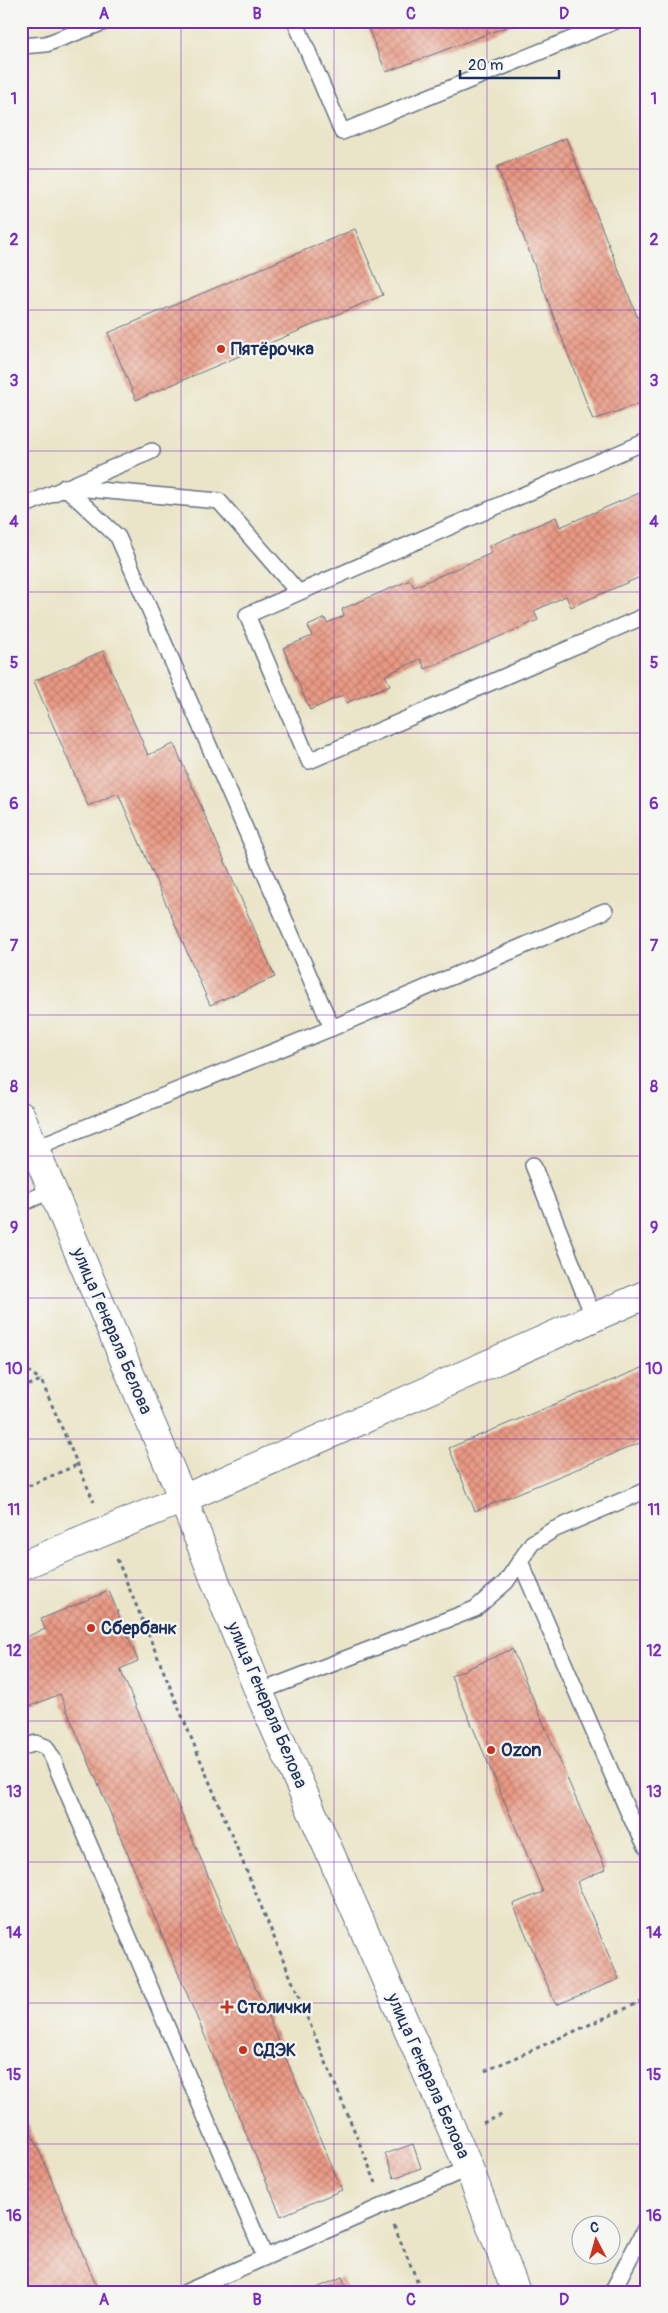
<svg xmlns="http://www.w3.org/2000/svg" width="668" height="2313" viewBox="0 0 668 2313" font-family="Pangolin,sans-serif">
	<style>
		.building { fill: url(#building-cross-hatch) }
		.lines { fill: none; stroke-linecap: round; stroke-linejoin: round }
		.lane-casing { stroke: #636f83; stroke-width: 18 }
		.street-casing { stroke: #636f83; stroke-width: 30 }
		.path { stroke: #636f83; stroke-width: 3; stroke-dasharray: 4 4; stroke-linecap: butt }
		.lane { stroke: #fff; stroke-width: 15 }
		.street { stroke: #fff; stroke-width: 28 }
		.grid { fill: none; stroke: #7b2cbf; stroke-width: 1; stroke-opacity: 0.55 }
		.poi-dot { fill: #c8321e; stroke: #f6f6f2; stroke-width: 2 }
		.labels { text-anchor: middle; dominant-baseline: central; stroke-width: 4.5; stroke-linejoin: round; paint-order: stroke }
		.poi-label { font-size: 18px; font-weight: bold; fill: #1b2f5e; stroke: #f6f6f2; text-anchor: start }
		.street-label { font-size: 18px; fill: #1b2f5e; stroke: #f6f6f2 }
		.neatline { fill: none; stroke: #7b2cbf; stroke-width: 2 }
		.grid-label { font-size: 16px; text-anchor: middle; font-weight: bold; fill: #7b2cbf }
	</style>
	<defs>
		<pattern id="building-cross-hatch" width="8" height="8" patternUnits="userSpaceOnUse" patternTransform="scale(1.25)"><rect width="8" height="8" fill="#ea9983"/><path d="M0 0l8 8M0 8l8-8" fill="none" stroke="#bd7d6e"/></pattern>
	</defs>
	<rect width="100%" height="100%" fill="#f6f6f2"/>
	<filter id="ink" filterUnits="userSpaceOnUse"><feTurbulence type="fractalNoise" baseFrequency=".02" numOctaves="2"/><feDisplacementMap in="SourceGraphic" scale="10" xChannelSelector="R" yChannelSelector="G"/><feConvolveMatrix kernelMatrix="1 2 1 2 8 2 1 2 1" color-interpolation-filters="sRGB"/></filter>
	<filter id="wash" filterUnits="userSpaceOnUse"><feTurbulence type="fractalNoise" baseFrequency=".0096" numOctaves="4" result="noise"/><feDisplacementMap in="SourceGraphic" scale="20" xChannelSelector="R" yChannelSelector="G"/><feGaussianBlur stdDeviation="1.12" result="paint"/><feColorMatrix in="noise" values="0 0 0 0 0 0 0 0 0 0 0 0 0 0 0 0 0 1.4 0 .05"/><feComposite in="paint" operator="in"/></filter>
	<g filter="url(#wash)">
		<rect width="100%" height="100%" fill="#eae5c8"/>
		<g id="blocks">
			<!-- building -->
			<g class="building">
				<polygon points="365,21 522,21 386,72"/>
				<polygon points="566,138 647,341 647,401 593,420 497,167"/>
				<polygon points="355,229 383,295 136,400 108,333"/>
				<polygon points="647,482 647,574 571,607 566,596 534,611 538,620 425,669 421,659 385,675 390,685 346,703 343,695 310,710 283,648 312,636 308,626 325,618 327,623 344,616 342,609 410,580 414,587 492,553 489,546 556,517 560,527 642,492 639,485"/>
				<polygon points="103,651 148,755 174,744 275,977 210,1005 118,793 88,806 34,681"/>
				<polygon points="647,1366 647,1440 475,1511 449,1448"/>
				<polygon points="109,1591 138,1661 120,1669 342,2190 281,2216 60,1694 21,1710 21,1639 45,1629 41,1619"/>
				<polygon points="512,1649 606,1869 577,1882 619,1979 556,2005 513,1904 543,1892 451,1676"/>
				<polygon points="21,2108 99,2292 28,2292 21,2275"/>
				<polygon points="413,2144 421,2168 394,2178 385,2154"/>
				<polygon points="342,2277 348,2292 308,2292"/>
			</g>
		</g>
	</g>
	<g filter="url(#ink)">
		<use href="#blocks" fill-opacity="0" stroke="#636f83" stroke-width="1"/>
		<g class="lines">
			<!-- lane casing -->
			<g class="lane-casing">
				<g id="lane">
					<polyline points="295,21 342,132 616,21"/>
					<polyline points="21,46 46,44 107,21"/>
					<polyline points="647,441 247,615 309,761 647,615"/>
					<polyline points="65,487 219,501 298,592"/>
					<polyline points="21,507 152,451"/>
					<polyline points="332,1028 605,911"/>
					<polyline points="34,1148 332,1028 118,537 65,487"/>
					<polyline points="533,1165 593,1316"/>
					<polyline points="21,1204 52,1190"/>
					<polyline points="520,1561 630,1816 647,1848"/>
					<polyline points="259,1692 475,1609 506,1582 532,1543 553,1530 647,1490"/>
					<polyline points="21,1748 36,1743 46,1747 53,1759 265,2257"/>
					<polyline points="186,2292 469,2168"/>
					<polyline points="612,2292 647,2225"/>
				</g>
			</g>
			<!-- street casing -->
			<g class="street-casing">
				<g id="street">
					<polyline points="21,1116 183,1499 259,1692 469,2168 516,2292"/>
					<polyline points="21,1566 183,1499 647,1294"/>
				</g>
			</g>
			<!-- path -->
			<g class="path">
				<polyline points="21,1366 41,1380"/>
				<polyline points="21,1388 41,1380 94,1502"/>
				<polyline points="21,1489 77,1465"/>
				<polyline points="117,1559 376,2183"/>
				<polyline points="485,2071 647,1999"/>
				<polyline points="483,2123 504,2114"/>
				<polyline points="394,2226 422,2292"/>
			</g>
			<!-- lane -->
			<use href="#lane" class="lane"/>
			<!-- street -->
			<use href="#street" class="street"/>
		</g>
	</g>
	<!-- grid -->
	<path class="grid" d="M181,21V2292M334,21V2292M487,21V2292M21,169H647M21,310H647M21,451H647M21,592H647M21,733H647M21,874H647M21,1015H647M21,1156H647M21,1298H647M21,1439H647M21,1580H647M21,1721H647M21,1862H647M21,2003H647M21,2144H647"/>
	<!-- markers -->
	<g class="poi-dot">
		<circle cx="221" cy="349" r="5"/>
		<circle cx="91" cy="1628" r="5"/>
		<circle cx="491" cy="1750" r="5"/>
		<path d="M224.5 1999.5h5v5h5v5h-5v5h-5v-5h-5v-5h5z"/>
		<circle cx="243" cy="2050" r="5"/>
	</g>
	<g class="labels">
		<!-- poi labels -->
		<g class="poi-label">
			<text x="231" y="349">Пятёрочка</text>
			<text x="101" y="1628">Сбербанк</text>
			<text x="501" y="1750">Ozon</text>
			<text x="237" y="2007">Столички</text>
			<text x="253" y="2050">СДЭК</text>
		</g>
		<!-- street labels -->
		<g class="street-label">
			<text transform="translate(112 1331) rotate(67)">улица Генерала Белова</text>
			<text transform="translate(267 1705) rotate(67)">улица Генерала Белова</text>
			<text transform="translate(428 2076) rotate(66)">улица Генерала Белова</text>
		</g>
	</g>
	<!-- margin -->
	<rect width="668" height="2313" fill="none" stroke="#f6f6f2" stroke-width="55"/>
	<!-- north arrow -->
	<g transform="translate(596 2240) rotate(354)"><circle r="24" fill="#f6f6f2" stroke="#9ea6b7"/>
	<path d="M0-4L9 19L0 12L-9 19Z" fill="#c8321e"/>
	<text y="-8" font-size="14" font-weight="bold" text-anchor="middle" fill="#1b2f5e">С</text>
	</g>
	<!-- scale -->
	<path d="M460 70v8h99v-8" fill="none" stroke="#1b2f5e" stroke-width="2.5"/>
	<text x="468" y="70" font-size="15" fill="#1b2f5e" stroke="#f6f6f2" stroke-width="4" paint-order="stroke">20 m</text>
	<rect x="28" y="28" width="612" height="2258" class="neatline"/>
	<g class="grid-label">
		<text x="104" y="19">A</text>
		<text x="257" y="19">B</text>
		<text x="411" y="19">C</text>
		<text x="564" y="19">D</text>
		<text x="14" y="104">1</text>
		<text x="654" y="104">1</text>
		<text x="14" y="245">2</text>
		<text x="654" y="245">2</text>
		<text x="14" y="386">3</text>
		<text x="654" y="386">3</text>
		<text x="14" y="527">4</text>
		<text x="654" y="527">4</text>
		<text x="14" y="668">5</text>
		<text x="654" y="668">5</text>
		<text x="14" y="809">6</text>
		<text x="654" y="809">6</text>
		<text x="14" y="951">7</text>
		<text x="654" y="951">7</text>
		<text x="14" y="1092">8</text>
		<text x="654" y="1092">8</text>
		<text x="14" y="1233">9</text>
		<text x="654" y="1233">9</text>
		<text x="14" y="1374">10</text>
		<text x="654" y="1374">10</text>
		<text x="14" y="1515">11</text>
		<text x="654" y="1515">11</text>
		<text x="14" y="1656">12</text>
		<text x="654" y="1656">12</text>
		<text x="14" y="1797">13</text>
		<text x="654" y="1797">13</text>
		<text x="14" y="1938">14</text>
		<text x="654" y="1938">14</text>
		<text x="14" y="2080">15</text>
		<text x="654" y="2080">15</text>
		<text x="14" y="2221">16</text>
		<text x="654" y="2221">16</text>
		<text x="104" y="2305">A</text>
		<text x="257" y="2305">B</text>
		<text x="411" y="2305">C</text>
		<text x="564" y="2305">D</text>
	</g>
</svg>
